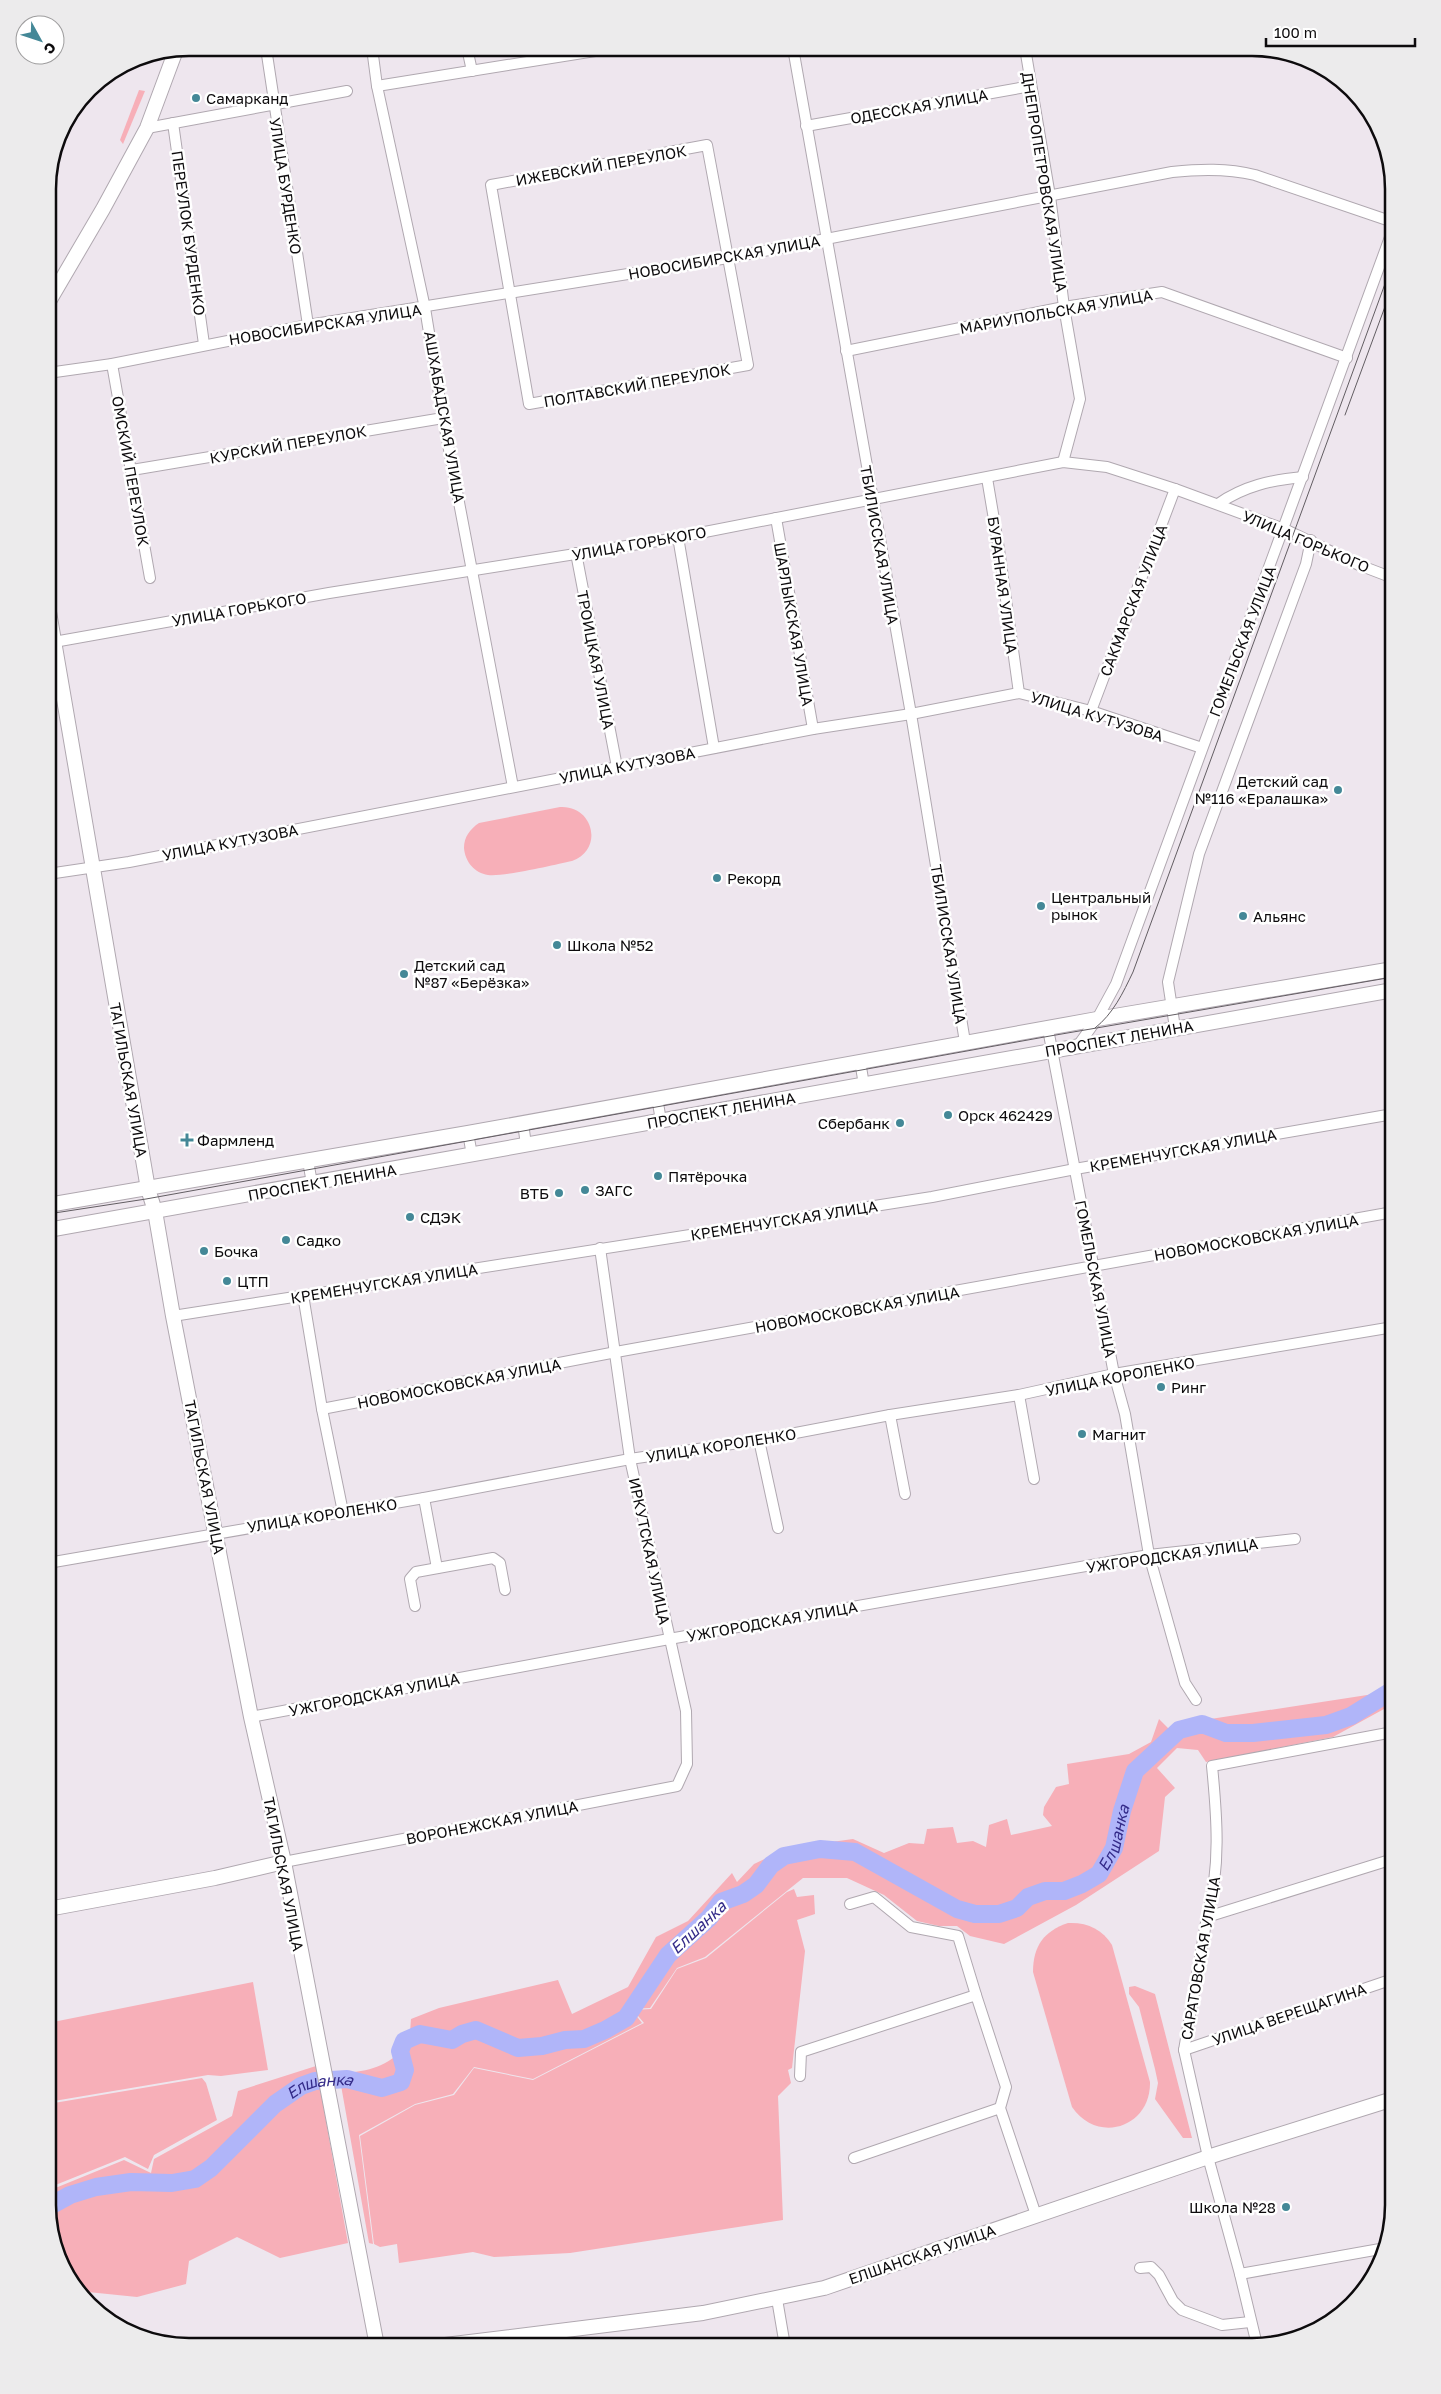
<svg xmlns="http://www.w3.org/2000/svg" width="1441" height="2394" viewBox="0 0 1441 2394" font-family="'Golos Text',sans-serif">
	<style>
		.green { fill: #f7afb8 }
		.lines { fill: none; stroke-linecap: round; stroke-linejoin: round }
		.river { stroke: #b0b5f9; stroke-width: 18 }
		.minor-casing { stroke: #b0a8b0; stroke-width: 12 }
		.major-casing { stroke: #b0a8b0; stroke-width: 16 }
		.minor { stroke: #fff; stroke-width: 10 }
		.major { stroke: #fff; stroke-width: 14 }
		.tram { stroke: #625d62; stroke-width: 1 }
		.poi-dot { fill: #448897; stroke: #fff; stroke-width: 2 }
		.labels { text-anchor: middle; dominant-baseline: central; stroke-width: 5; stroke-linejoin: round; paint-order: stroke }
		.poi-label { font-size: 15px; fill: #0d0b0d; stroke: #fff; text-anchor: start }
		.street-label { font-size: 15px; fill: #0d0b0d; stroke: #fff }
		.water-label { font-size: 16px; font-style: italic; fill: #342b89; stroke: #fff }
		.rim { fill: none; stroke: #0d0b0d; stroke-width: 2.5 }
	</style>
	<rect width="100%" height="100%" fill="#eee6ee"/>
	<!-- green -->
	<g class="green">
		<polygon points="139,90 145,91 123,144 120,140"/>
		<path d="M560,807C594,805 604,850 572,861C553,865 504,877 488,875C475,873 465,862 464,848C464,837 470,829 479,823Z"/>
		<path d="M1393,1691V1708L1384,1709L1333,1737L1206,1762L1198,1750L1177,1748L1157,1768L1175,1788L1165,1797L1159,1851L1076,1905L1004,1944L970,1936L957,1926H939L917,1921L884,1895L847,1878H803L705,1957L677,1968L650,2008L631,2009L642,2023L533,2079L474,2067L453,2094L415,2104L359,2135L373,2244L369,2243L339,2074C374,2070 382,2068 409,2046L411,2019L439,2008L558,1980L572,2014L628,1987L656,1937L688,1921L732,1873L737,1882L754,1864L788,1848L853,1839L884,1853L909,1843L924,1844L927,1829L953,1827L957,1843L973,1841L986,1847L989,1825L1007,1819L1011,1835L1052,1826L1043,1815L1044,1807L1056,1787L1069,1784L1067,1764L1129,1754L1151,1742L1159,1719L1174,1734L1185,1732L1191,1722Z"/>
		<polygon points="794,1889 797,1897 814,1895 815,1914 797,1920 805,1951 792,2068 788,2070 791,2083 778,2096 783,2220 570,2253 494,2257 473,2252 399,2263 397,2244 380,2247 374,2244 360,2136 415,2105 454,2095 474,2068 533,2080 644,2023 633,2010 651,2009 677,1969 706,1958 787,1892"/>
		<path d="M1068,1923C1087,1922 1102,1929 1112,1945L1150,2082C1151,2127 1098,2145 1072,2107L1033,1972C1033,1946 1044,1931 1068,1923Z"/>
		<polygon points="253,1982 268,2070 221,2076 208,2075 48,2102 48,2023"/>
		<polygon points="1135,1986 1155,1994 1192,2138 1183,2138 1155,2099 1158,2083 1155,2069 1139,2007 1129,1994 1129,1987"/>
		<polygon points="316,2066 348,2243 280,2258 237,2237 189,2261 186,2284 137,2297 88,2292 85,2294 62,2267 48,2205 48,2191 124,2160 151,2173 154,2159 232,2116 238,2091"/>
		<polygon points="202,2078 206,2083 217,2120 154,2155 148,2169 125,2157 48,2188 48,2104"/>
	</g>
	<g class="lines">
		<!-- river -->
		<path class="river" id="s1" d="M48,2207L70,2195L96,2187L131,2182L172,2183L195,2179L211,2168L275,2104L301,2086L315,2081L347,2079L382,2088L401,2082L405,2070L400,2051L404,2041L420,2034L452,2040L462,2034L476,2030L518,2048L542,2046L565,2040L584,2039L605,2030L626,2018L668,1955L709,1918L721,1902L743,1894L756,1885L771,1865L784,1856L820,1849L855,1852L957,1909L975,1914H999L1017,1908L1028,1897L1045,1891H1064L1082,1884L1099,1874L1114,1848L1122,1811L1135,1771L1179,1730L1202,1724L1226,1733H1253L1326,1725L1351,1716L1393,1690"/>
		<!-- minor casing -->
		<g class="minor-casing">
			<g id="minor">
				<polyline points="266,48 308,325"/>
				<polyline points="372,48 377,86 425,308 443,418 513,787"/>
				<polyline points="467,48 472,71"/>
				<polyline points="793,48 911,714 965,1042"/>
				<polyline points="1025,48 1050,196 1064,307 1080,399 1063,462"/>
				<polyline points="377,86 614,48"/>
				<polyline points="173,123 204,344"/>
				<polyline points="806,126 1031,86"/>
				<polyline points="147,128 347,91"/>
				<polygon points="707,145 748,365 529,404 491,185"/>
				<polyline points="846,351 1064,307 1162,292 1347,358"/>
				<polyline points="112,364 150,578"/>
				<path d="M48,373L112,364L308,325L728,258L1172,172C1200,169 1227,168 1255,175L1393,222"/>
				<polyline points="132,470 443,418"/>
				<polyline points="987,478 999,549 1019,693"/>
				<path d="M1218,504C1244,486 1271,480 1303,477"/>
				<polyline points="776,518 813,729"/>
				<polyline points="678,537 714,748"/>
				<polyline points="576,553 617,767"/>
				<polyline points="54,642 329,593 664,540 1063,462 1107,467 1175,489 1284,529 1359,565 1393,578"/>
				<polyline points="1091,711 1175,489"/>
				<polyline points="48,874 129,862 813,729 911,714 1019,693 1091,711 1202,748"/>
				<polyline points="1175,1028 1168,982 1199,854 1306,564 1311,540"/>
				<polyline points="1048,1029 1114,1374 1125,1414 1149,1555 1185,1683 1196,1700"/>
				<polyline points="1077,1047 1097,1019 1116,984 1393,229"/>
				<polyline points="860,1061 864,1085"/>
				<polyline points="657,1097 661,1121"/>
				<polyline points="523,1123 526,1145"/>
				<polyline points="468,1133 472,1155"/>
				<polyline points="308,1161 312,1183"/>
				<polyline points="303,1295 322,1409 343,1512"/>
				<polyline points="173,1316 932,1197 1075,1169 1393,1114"/>
				<polyline points="1019,1395 1034,1479"/>
				<polyline points="322,1409 616,1352 1393,1212"/>
				<polyline points="890,1415 905,1494"/>
				<polyline points="759,1440 778,1528"/>
				<polyline points="424,1498 437,1568"/>
				<polyline points="48,1563 424,1498 630,1459 759,1440 890,1415 1019,1395 1114,1374 1393,1327"/>
				<polyline points="415,1606 410,1579 416,1572 493,1558 500,1563 505,1590"/>
				<polyline points="251,1717 669,1639 1149,1555 1295,1539"/>
				<polyline points="284,1862 677,1786 687,1764 686,1711 630,1459 600,1248"/>
				<polyline points="850,1904 874,1897 911,1927 958,1936 976,1995"/>
				<polyline points="1207,1917 1393,1859"/>
				<polyline points="1184,2050 1393,1979"/>
				<polyline points="800,2076 801,2052 976,1995 1006,2087 1000,2108 1036,2215"/>
				<polyline points="854,2158 1000,2108"/>
				<polyline points="1140,2268 1151,2267 1159,2275 1173,2301 1182,2310 1222,2325 1250,2322"/>
				<polyline points="1240,2274 1380,2249"/>
				<polyline points="777,2299 785,2346"/>
				<path d="M1257,2345L1240,2274L1208,2157L1184,2050L1207,1917C1221,1867 1217,1817 1212,1766L1393,1732"/>
			</g>
		</g>
		<!-- major casing -->
		<g class="major-casing">
			<g id="major">
				<polyline points="48,303 103,209 147,128 176,50"/>
				<polyline points="48,606 148,1189 155,1211 173,1316 251,1717 284,1862 377,2346"/>
				<polyline points="48,1205 468,1133 1097,1019 1393,969"/>
				<polyline points="48,1230 1393,990"/>
				<polyline points="48,1909 215,1878 284,1862"/>
				<polyline points="437,2346 703,2313 824,2288 1208,2157 1393,2099"/>
			</g>
		</g>
		<!-- minor -->
		<use href="#minor" class="minor"/>
		<!-- major -->
		<use href="#major" class="major"/>
		<!-- tram -->
		<g class="tram">
			<polyline points="1345,415 1393,285"/>
			<path d="M1095,1028C1113,1014 1123,993 1133,972L1393,262"/>
			<polyline points="48,1214 146,1199 1050,1036 1393,977"/>
		</g>
	</g>
	<!-- markers -->
	<g class="poi-dot">
		<circle cx="196" cy="98" r="5"/>
		<circle cx="1338" cy="790" r="5"/>
		<circle cx="717" cy="878" r="5"/>
		<circle cx="1041" cy="906" r="5"/>
		<circle cx="1243" cy="916" r="5"/>
		<circle cx="557" cy="945" r="5"/>
		<circle cx="404" cy="974" r="5"/>
		<circle cx="948" cy="1115" r="5"/>
		<circle cx="900" cy="1123" r="5"/>
		<path d="M184.5 1132.5h5v5h5v5h-5v5h-5v-5h-5v-5h5z"/>
		<circle cx="658" cy="1176" r="5"/>
		<circle cx="585" cy="1190" r="5"/>
		<circle cx="559" cy="1193" r="5"/>
		<circle cx="410" cy="1217" r="5"/>
		<circle cx="286" cy="1240" r="5"/>
		<circle cx="204" cy="1251" r="5"/>
		<circle cx="227" cy="1281" r="5"/>
		<circle cx="1161" cy="1387" r="5"/>
		<circle cx="1082" cy="1434" r="5"/>
		<circle cx="1286" cy="2207" r="5"/>
	</g>
	<g class="labels">
		<!-- poi labels -->
		<g class="poi-label">
			<text x="206" y="98">Самарканд</text>
			<text x="1328" y="781" text-anchor="end">Детский сад<tspan x="1328" dy="17">№116 «Ералашка»</tspan></text>
			<text x="727" y="878">Рекорд</text>
			<text x="1051" y="897">Центральный<tspan x="1051" dy="17">рынок</tspan></text>
			<text x="1253" y="916">Альянс</text>
			<text x="567" y="945">Школа №52</text>
			<text x="414" y="965">Детский сад<tspan x="414" dy="17">№87 «Берёзка»</tspan></text>
			<text x="958" y="1115">Орск 462429</text>
			<text x="890" y="1123" text-anchor="end">Сбербанк</text>
			<text x="197" y="1140">Фармленд</text>
			<text x="668" y="1176">Пятёрочка</text>
			<text x="595" y="1190">ЗАГС</text>
			<text x="549" y="1193" text-anchor="end">ВТБ</text>
			<text x="420" y="1217">СДЭК</text>
			<text x="296" y="1240">Садко</text>
			<text x="214" y="1251">Бочка</text>
			<text x="237" y="1281">ЦТП</text>
			<text x="1171" y="1387">Ринг</text>
			<text x="1092" y="1434">Магнит</text>
			<text x="1276" y="2207" text-anchor="end">Школа №28</text>
		</g>
		<!-- street labels -->
		<g class="street-label">
			<text transform="translate(919 106) rotate(-10)">ОДЕССКАЯ УЛИЦА</text>
			<text transform="translate(601 165) rotate(-10)">ИЖЕВСКИЙ ПЕРЕУЛОК</text>
			<text transform="translate(1045 182) rotate(81)">ДНЕПРОПЕТРОВСКАЯ УЛИЦА</text>
			<text transform="translate(286 186) rotate(81)">УЛИЦА БУРДЕНКО</text>
			<text transform="translate(189 233) rotate(82)">ПЕРЕУЛОК БУРДЕНКО</text>
			<text transform="translate(724 257) rotate(-10)">НОВОСИБИРСКАЯ УЛИЦА</text>
			<text transform="translate(1056 311) rotate(-10)">МАРИУПОЛЬСКАЯ УЛИЦА</text>
			<text transform="translate(325 324) rotate(-9)">НОВОСИБИРСКАЯ УЛИЦА</text>
			<text transform="translate(637 385) rotate(-10)">ПОЛТАВСКИЙ ПЕРЕУЛОК</text>
			<text transform="translate(445 417) rotate(80)">АШХАБАДСКАЯ УЛИЦА</text>
			<text transform="translate(288 444) rotate(-10)">КУРСКИЙ ПЕРЕУЛОК</text>
			<text transform="translate(131 471) rotate(80)">ОМСКИЙ ПЕРЕУЛОК</text>
			<text transform="translate(1306 541) rotate(23)">УЛИЦА ГОРЬКОГО</text>
			<text transform="translate(639 543) rotate(-10)">УЛИЦА ГОРЬКОГО</text>
			<text transform="translate(880 545) rotate(80)">ТБИЛИССКАЯ УЛИЦА</text>
			<text transform="translate(1003 585) rotate(82)">БУРАННАЯ УЛИЦА</text>
			<text transform="translate(1133 600) rotate(-69)">САКМАРСКАЯ УЛИЦА</text>
			<text transform="translate(239 609) rotate(-10)">УЛИЦА ГОРЬКОГО</text>
			<text transform="translate(794 624) rotate(80)">ШАРЛЫКСКАЯ УЛИЦА</text>
			<text transform="translate(1242 641) rotate(-69)">ГОМЕЛЬСКАЯ УЛИЦА</text>
			<text transform="translate(596 660) rotate(79)">ТРОИЦКАЯ УЛИЦА</text>
			<text transform="translate(1097 716) rotate(17)">УЛИЦА КУТУЗОВА</text>
			<text transform="translate(627 765) rotate(-11)">УЛИЦА КУТУЗОВА</text>
			<text transform="translate(230 842) rotate(-11)">УЛИЦА КУТУЗОВА</text>
			<text transform="translate(949 944) rotate(81)">ТБИЛИССКАЯ УЛИЦА</text>
			<text transform="translate(1119 1038) rotate(-10)">ПРОСПЕКТ ЛЕНИНА</text>
			<text transform="translate(129 1080) rotate(80)">ТАГИЛЬСКАЯ УЛИЦА</text>
			<text transform="translate(721 1110) rotate(-10)">ПРОСПЕКТ ЛЕНИНА</text>
			<text transform="translate(1183 1150) rotate(-10)">КРЕМЕНЧУГСКАЯ УЛИЦА</text>
			<text transform="translate(322 1182) rotate(-10)">ПРОСПЕКТ ЛЕНИНА</text>
			<text transform="translate(784 1220) rotate(-9)">КРЕМЕНЧУГСКАЯ УЛИЦА</text>
			<text transform="translate(1256 1237) rotate(-10)">НОВОМОСКОВСКАЯ УЛИЦА</text>
			<text transform="translate(1096 1279) rotate(79)">ГОМЕЛЬСКАЯ УЛИЦА</text>
			<text transform="translate(384 1283) rotate(-9)">КРЕМЕНЧУГСКАЯ УЛИЦА</text>
			<text transform="translate(857 1309) rotate(-10)">НОВОМОСКОВСКАЯ УЛИЦА</text>
			<text transform="translate(1120 1376) rotate(-11)">УЛИЦА КОРОЛЕНКО</text>
			<text transform="translate(459 1383) rotate(-11)">НОВОМОСКОВСКАЯ УЛИЦА</text>
			<text transform="translate(721 1445) rotate(-9)">УЛИЦА КОРОЛЕНКО</text>
			<text transform="translate(205 1477) rotate(79)">ТАГИЛЬСКАЯ УЛИЦА</text>
			<text transform="translate(322 1515) rotate(-9)">УЛИЦА КОРОЛЕНКО</text>
			<text transform="translate(650 1551) rotate(78)">ИРКУТСКАЯ УЛИЦА</text>
			<text transform="translate(1172 1555) rotate(-8)">УЖГОРОДСКАЯ УЛИЦА</text>
			<text transform="translate(772 1621) rotate(-10)">УЖГОРОДСКАЯ УЛИЦА</text>
			<text transform="translate(374 1694) rotate(-11)">УЖГОРОДСКАЯ УЛИЦА</text>
			<text transform="translate(492 1822) rotate(-11)">ВОРОНЕЖСКАЯ УЛИЦА</text>
			<text transform="translate(284 1874) rotate(79)">ТАГИЛЬСКАЯ УЛИЦА</text>
			<text transform="translate(1200 1958) rotate(-80)">САРАТОВСКАЯ УЛИЦА</text>
			<text transform="translate(1289 2014) rotate(-19)">УЛИЦА ВЕРЕЩАГИНА</text>
			<text transform="translate(922 2254) rotate(-19)">ЕЛШАНСКАЯ УЛИЦА</text>
		</g>
		<!-- water labels -->
		<g class="water-label">
			<text stroke="none"><textPath href="#s1" startOffset="1288">Елшанка</textPath></text>
			<text transform="translate(698 1927) rotate(-43)">Елшанка</text>
			<text stroke="none"><textPath href="#s1" startOffset="312">Елшанка</textPath></text>
		</g>
	</g>
	<!-- crop -->
	<path d="M0 0H1441V2394H0ZM189 56H1252A133 133 0 0 1 1385 189V2205A133 133 0 0 1 1252 2338H189A133 133 0 0 1 56 2205V189A133 133 0 0 1 189 56Z" fill="#ecebec" fill-rule="evenodd"/>
	<path class="rim" d="M189 56H1252A133 133 0 0 1 1385 189V2205A133 133 0 0 1 1252 2338H189A133 133 0 0 1 56 2205V189A133 133 0 0 1 189 56Z"/>
	<!-- north arrow -->
	<g transform="translate(40 40) rotate(130)"><circle r="24" fill="#ffffff" stroke="#9e9d9e"/>
	<path d="M0-4L9 19L0 12L-9 19Z" fill="#448897"/>
	<text y="-8" font-size="14" font-weight="bold" text-anchor="middle" fill="#0d0b0d">С</text>
	</g>
	<!-- scale -->
	<path d="M1266 38v8h149v-8" fill="none" stroke="#0d0b0d" stroke-width="2.5"/>
	<text x="1274" y="38" font-size="15" fill="#0d0b0d" stroke="#ffffff" stroke-width="4" paint-order="stroke">100 m</text>
</svg>
